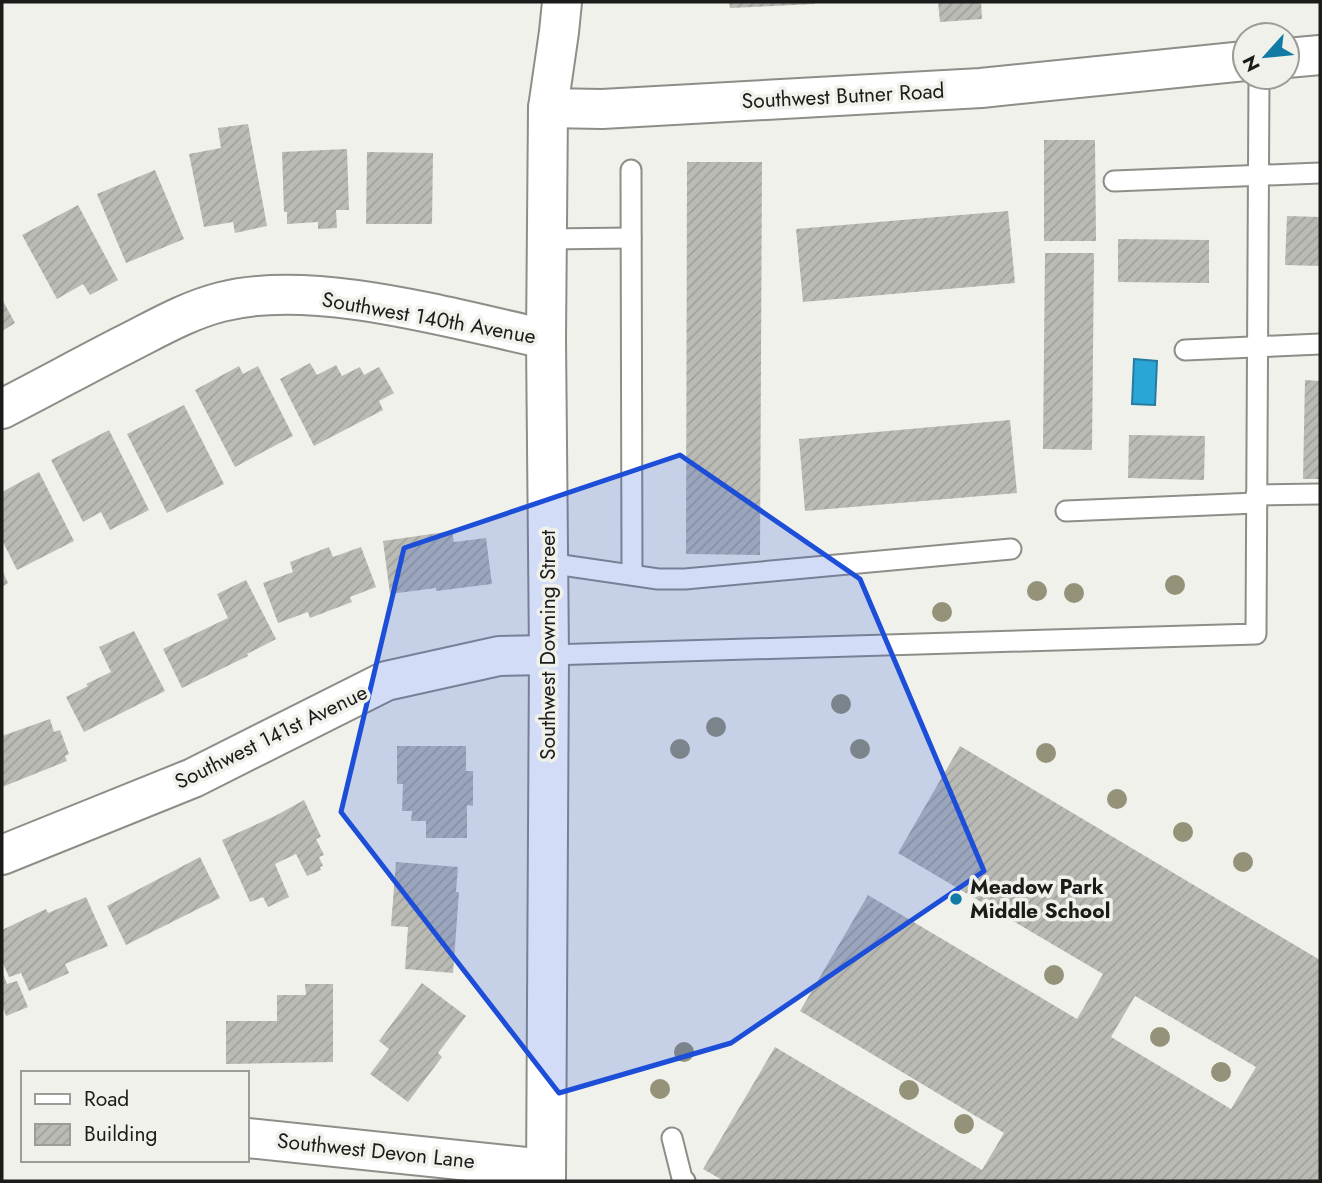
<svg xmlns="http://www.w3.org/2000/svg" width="1322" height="1183" viewBox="0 0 1322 1183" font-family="Jost,sans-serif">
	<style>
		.water { fill: #29a5d8; stroke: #257c9f; stroke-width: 2 }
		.building { fill: url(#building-hatch); fill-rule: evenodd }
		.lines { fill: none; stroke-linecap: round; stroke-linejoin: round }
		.service-casing { stroke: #8e8d88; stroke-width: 23 }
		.minor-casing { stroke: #8e8d88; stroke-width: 42 }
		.tertiary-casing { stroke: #8e8d88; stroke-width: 42 }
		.service { stroke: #fff; stroke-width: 19 }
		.minor { stroke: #fff; stroke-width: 38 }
		.tertiary { stroke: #fff; stroke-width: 38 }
		.tree { fill: #949278 }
		.marked { fill: #1d4ed8; fill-opacity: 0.2; stroke: #1d4ed8; stroke-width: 5; stroke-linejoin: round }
		.poi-dot { fill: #107ca6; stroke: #f1f1eb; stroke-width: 2.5 }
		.labels { text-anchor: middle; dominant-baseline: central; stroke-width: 7; stroke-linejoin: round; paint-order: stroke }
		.street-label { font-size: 21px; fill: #1b1b19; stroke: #f1f1eb }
		.poi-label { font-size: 21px; font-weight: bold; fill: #1b1b19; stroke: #f1f1eb; text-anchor: start }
	</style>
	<defs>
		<pattern id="building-hatch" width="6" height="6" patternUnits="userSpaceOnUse" patternTransform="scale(1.75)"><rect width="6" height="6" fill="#bbbbb6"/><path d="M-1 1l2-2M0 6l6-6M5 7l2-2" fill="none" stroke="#a0a09c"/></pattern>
	</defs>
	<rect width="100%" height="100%" fill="#f1f1eb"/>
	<!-- water -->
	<polygon class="water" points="1134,359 1157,361 1155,405 1132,404"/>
	<!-- building -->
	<g class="building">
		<polygon points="729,2 815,2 815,4 730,8"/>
		<polygon points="938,2 981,2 982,19 940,22"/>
		<polygon points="248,124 267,226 235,233 233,222 204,227 189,154 221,148 218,128"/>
		<polygon points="1044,140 1095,140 1096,241 1044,241"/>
		<polygon points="347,149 349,210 336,210 337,228 318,229 318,222 287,224 287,212 284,212 282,152"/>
		<polygon points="367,152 433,153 432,224 366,224"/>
		<polygon points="687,162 762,162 760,555 686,554"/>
		<polygon points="155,170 184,239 126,263 97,194"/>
		<polygon points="78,205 118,280 90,295 83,284 57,299 22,235"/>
		<polygon points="1008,211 1015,283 803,302 796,229"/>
		<polygon points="1287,216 1320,217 1320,266 1285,265"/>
		<polygon points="1118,239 1209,240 1209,283 1118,282"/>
		<polygon points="1045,253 1094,253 1092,450 1043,449"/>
		<polygon points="2,299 15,323 2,331"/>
		<polygon points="310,363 317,375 336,365 342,376 360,367 364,375 379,367 394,393 379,401 383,410 314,446 280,379"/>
		<polygon points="239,366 243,374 258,366 293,436 235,467 195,390"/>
		<polygon points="1305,380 1320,381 1320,479 1303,479"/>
		<polygon points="184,405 224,484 167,513 127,434"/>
		<polygon points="1010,420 1017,493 805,511 799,439"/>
		<polygon points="109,430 149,510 110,530 101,512 83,522 51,460"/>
		<polygon points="1129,435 1205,436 1204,480 1128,478"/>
		<polygon points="39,472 74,541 17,570 2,540 2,492"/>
		<polygon points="452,531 454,542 486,538 492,584 436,591 436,588 390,594 383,541"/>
		<polygon points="329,547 333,557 361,547 376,587 350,597 352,602 310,618 308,612 278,623 263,583 293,572 290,562"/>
		<polygon points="2,570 8,583 2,587"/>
		<polygon points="246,580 276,639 247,654 248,656 182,688 163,649 228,618 217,594"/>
		<polygon points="134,631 165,691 84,732 66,697 88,686 86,684 111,672 99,647"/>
		<polygon points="50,719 54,732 60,730 69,754 65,756 67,761 2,787 2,736"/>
		<polygon points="397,746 466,746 466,771 473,771 473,806 467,805 467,838 426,838 426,821 411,821 412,811 402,811 403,784 397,784"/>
		<path d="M960,746L1320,960V1181H724L703,1169L775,1047L982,1170L1004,1133L800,1011L868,895L1077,1019L1103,974L898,853ZM1135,996L1256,1067L1231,1109L1111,1037Z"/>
		<polygon points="304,800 321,837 316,839 324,855 319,857 323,866 320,867 321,870 307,876 296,854 275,864 289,897 268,907 263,897 250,902 222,840 275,816"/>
		<polygon points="200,857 220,898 126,945 107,906"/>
		<polygon points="396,862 458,867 456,892 459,892 453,973 405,969 408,927 391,926"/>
		<polygon points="86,897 108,946 65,964 69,973 29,991 21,973 9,977 2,961 2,930 46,909 48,913"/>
		<polygon points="2,971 7,984 17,981 28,1007 6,1016 2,1004"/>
		<polygon points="422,983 466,1016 438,1053 442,1057 408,1102 370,1074 389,1049 379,1041"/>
		<polygon points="305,984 333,984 333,1062 226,1064 226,1021 277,1021 277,995 306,995"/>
	</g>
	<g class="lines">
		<!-- service casing -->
		<g class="service-casing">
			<g id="service">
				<polyline points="631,170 632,574"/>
				<polyline points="1114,181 1320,173"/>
				<polyline points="547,239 631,238"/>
				<polyline points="1185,350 1320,344"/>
				<polyline points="1256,495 1320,494"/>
				<polyline points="1066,511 1256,503"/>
				<polyline points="548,563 658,579 685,579 1011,549"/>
				<polyline points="549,655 1256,634 1259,77"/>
				<polyline points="672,1138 682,1178 685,1181"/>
			</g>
		</g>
		<!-- minor casing -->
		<g class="minor-casing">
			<g id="minor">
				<path d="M2,409C43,388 83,366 124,345C156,329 186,311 221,302C313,278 453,319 546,339"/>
				<polyline points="2,855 193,778 386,681 499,656 549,655"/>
				<polyline points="247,1138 546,1169"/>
				<polyline points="546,1181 549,655 546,339 548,108"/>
			</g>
		</g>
		<!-- tertiary casing -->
		<g class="tertiary-casing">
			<g id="tertiary">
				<polyline points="562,2 559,32 548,108 602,109 981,88 1245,61"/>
				<polyline points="1287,58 1320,55"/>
			</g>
		</g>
		<!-- service -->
		<use href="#service" class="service"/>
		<!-- minor -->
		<use href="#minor" class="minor"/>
		<!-- tertiary -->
		<use href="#tertiary" class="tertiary"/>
	</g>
	<!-- trees -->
	<g class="tree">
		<circle cx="1175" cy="585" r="10"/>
		<circle cx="1037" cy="591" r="10"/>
		<circle cx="1074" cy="593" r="10"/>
		<circle cx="942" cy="612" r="10"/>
		<circle cx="841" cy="704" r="10"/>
		<circle cx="716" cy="727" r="10"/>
		<circle cx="680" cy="749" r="10"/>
		<circle cx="860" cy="749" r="10"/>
		<circle cx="1046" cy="753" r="10"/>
		<circle cx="1117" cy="799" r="10"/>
		<circle cx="1183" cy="832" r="10"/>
		<circle cx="1243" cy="862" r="10"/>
		<circle cx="1054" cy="975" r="10"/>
		<circle cx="1160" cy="1037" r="10"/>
		<circle cx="684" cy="1052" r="10"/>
		<circle cx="1221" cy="1072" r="10"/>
		<circle cx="660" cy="1089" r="10"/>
		<circle cx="909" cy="1090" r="10"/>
		<circle cx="964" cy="1124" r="10"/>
	</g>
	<!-- marked area -->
	<path class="marked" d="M680,455L860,579L984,871L731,1043L559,1093L341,812L404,548Z"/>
	<!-- markers -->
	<circle class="poi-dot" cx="956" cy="899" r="7"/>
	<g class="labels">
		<!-- street labels -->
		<g class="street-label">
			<text transform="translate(843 96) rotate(-3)">Southwest Butner Road</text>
			<text transform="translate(429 318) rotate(10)">Southwest 140th Avenue</text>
			<text transform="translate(548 645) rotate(-90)">Southwest Downing Street</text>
			<text transform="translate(271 737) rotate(-26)">Southwest 141st Avenue</text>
			<text transform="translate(376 1151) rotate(6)">Southwest Devon Lane</text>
		</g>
		<!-- poi labels -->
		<g class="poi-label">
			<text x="970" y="887">Meadow Park<tspan x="970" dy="24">Middle School</tspan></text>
		</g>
	</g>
	<!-- border -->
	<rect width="1322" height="1183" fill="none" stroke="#1b1b19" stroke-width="7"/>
	<!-- legend -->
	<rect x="21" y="1071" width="228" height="91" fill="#f1f1eb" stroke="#9b9b97" stroke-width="2"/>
	<rect x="35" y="1094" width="35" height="10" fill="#ffffff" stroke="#9b9b97" stroke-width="2"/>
	<text x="84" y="1106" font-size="21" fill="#1b1b19">Road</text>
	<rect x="35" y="1124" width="35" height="21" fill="url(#building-hatch)" stroke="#9b9b97" stroke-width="2"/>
	<text x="84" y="1141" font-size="21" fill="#1b1b19">Building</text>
	<!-- north arrow -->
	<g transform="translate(1266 56) rotate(243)"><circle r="33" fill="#f1f1eb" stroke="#9b9b97" stroke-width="2"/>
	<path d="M0-5L12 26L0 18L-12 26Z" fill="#107ca6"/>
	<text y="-10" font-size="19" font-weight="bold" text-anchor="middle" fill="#1b1b19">N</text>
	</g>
</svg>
